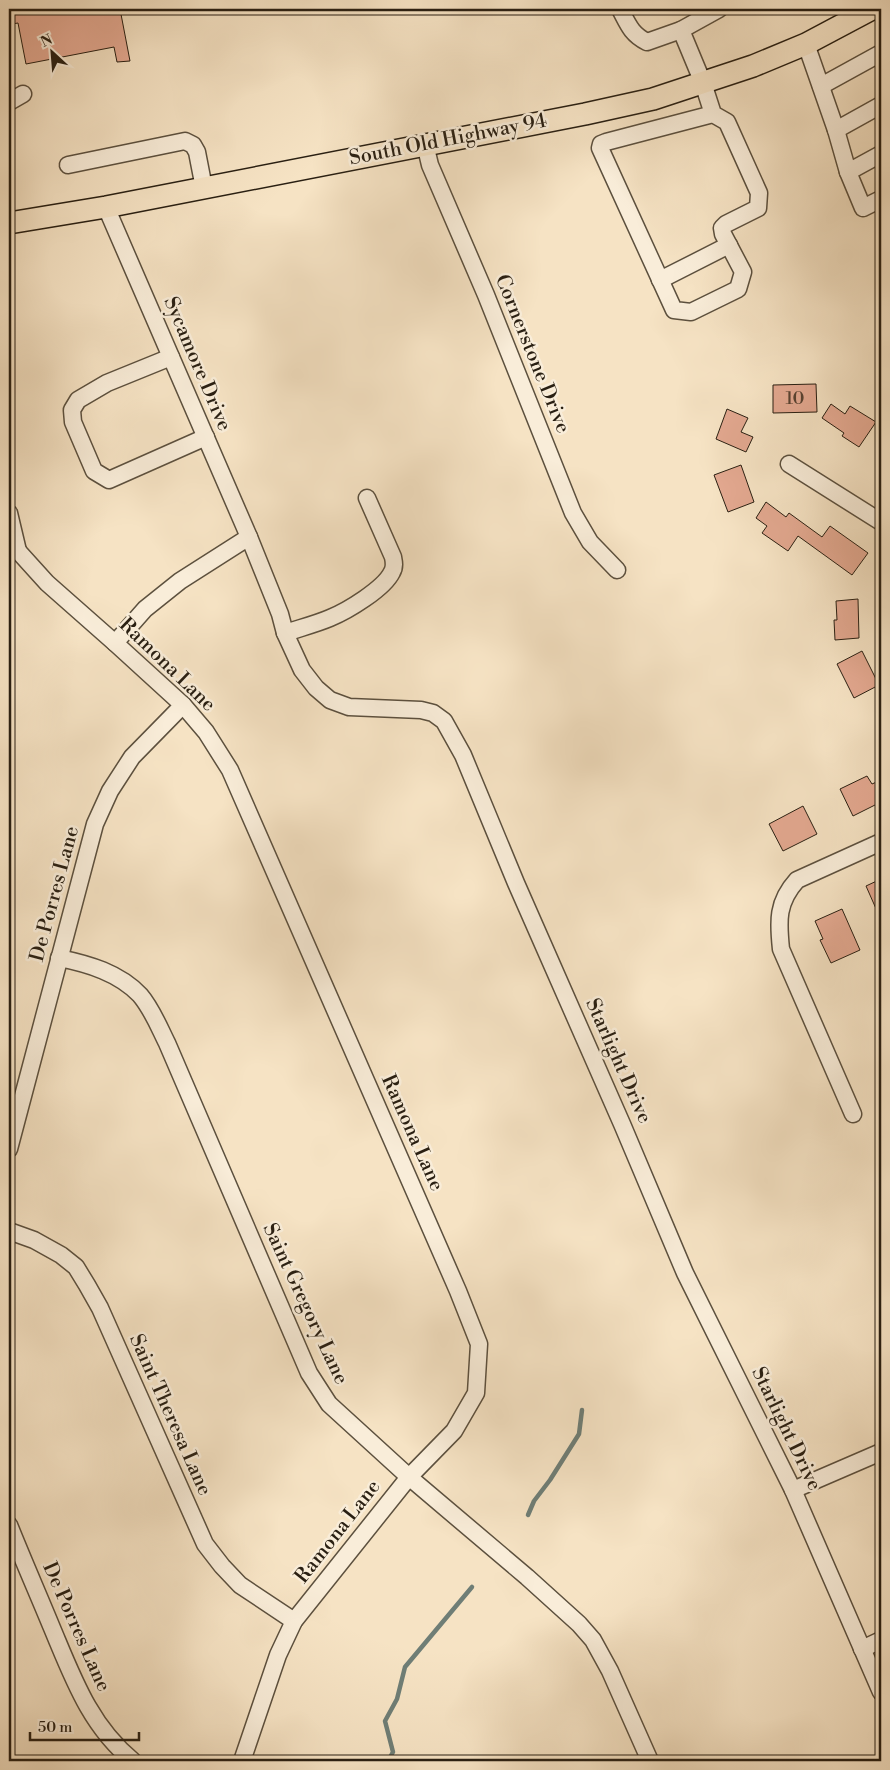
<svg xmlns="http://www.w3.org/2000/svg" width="890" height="1770" viewBox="0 0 890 1770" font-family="'Libre Bodoni',serif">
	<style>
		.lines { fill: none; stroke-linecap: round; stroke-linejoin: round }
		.stream { stroke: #6f7e76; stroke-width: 4.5 }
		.building { fill: #e4a991; stroke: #291f12 }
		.minor-casing { stroke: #5c503e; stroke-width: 19 }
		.major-casing { stroke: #291f12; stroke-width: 24 }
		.minor { stroke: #f9edd9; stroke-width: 16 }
		.major { stroke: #f6e3c4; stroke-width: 21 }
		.labels { text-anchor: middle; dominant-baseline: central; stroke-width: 5; stroke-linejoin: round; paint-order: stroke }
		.number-label { font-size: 18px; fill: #584232 }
		.street-label { font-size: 20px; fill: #291f12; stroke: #f9edd9 }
	</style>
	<rect width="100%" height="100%" fill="#f6e3c4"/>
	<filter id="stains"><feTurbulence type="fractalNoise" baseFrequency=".004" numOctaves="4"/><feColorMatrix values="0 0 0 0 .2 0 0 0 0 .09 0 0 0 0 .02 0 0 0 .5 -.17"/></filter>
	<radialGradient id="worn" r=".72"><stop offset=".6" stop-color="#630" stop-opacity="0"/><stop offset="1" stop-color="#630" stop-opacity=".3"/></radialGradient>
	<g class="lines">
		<!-- stream -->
		<g class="stream">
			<polyline points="528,1515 534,1501 550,1480 579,1434 582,1410"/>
			<polyline points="388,1761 393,1752 385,1721 397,1699 405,1667 472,1587"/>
		</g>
	</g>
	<!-- building -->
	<g class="building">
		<polygon points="9,9 120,9 130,61 117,62 114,47 26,64 18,23 12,24"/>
		<polygon points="816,384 817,412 773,413 773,385"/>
		<polygon points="831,404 845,414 850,406 876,422 859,447 842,436 844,433 822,418"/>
		<polygon points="727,409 748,418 741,432 753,437 746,452 716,439"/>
		<polygon points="741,465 754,502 728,512 714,475"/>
		<polygon points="766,502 786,517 789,513 822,537 830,526 868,553 852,575 798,536 788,551 762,533 767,526 756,518"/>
		<polygon points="858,599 859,638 835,640 834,620 837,620 836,601"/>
		<polygon points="862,651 879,685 854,698 837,664"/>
		<polygon points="867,776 872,784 881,780 881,802 853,816 840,789"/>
		<polygon points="803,806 817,834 783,851 769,824"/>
		<polygon points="881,879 881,920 866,886"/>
		<polygon points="842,909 860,950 831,963 820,940 823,939 815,921"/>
	</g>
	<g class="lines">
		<!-- minor casing -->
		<g class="minor-casing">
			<g id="minor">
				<path d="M620,9C628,24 631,34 647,42L681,30L719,9"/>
				<polyline points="681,30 703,83 713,114 727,122 759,193 758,208 726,224 722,228 723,234 743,272 738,289 691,312 674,310 600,148 601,144 606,142 713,114"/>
				<polyline points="806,44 836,130 848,172 863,208 881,199"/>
				<polyline points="821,86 881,53"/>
				<polyline points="9,102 23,94"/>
				<polyline points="836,130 881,105"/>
				<polyline points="425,144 430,165 486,295 573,513 590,542 617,570"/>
				<polyline points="68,165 185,141 193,145 197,152 204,188"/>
				<polyline points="848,172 881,154"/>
				<polyline points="106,207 249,537 280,614 285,633 302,670 316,688 330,700 349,707 421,710 433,713 444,721 463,755 516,883 622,1124 685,1273 793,1490 881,1692"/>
				<polyline points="660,280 729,245"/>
				<polyline points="171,357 107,383 78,400 72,410 73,422 94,471 109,480 206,437"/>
				<polyline points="789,464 881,522"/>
				<polyline points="9,513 18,551"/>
				<polyline points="9,541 47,583 115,643 183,705 206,732 230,770 458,1291 479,1344 476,1393 454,1431 409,1477 294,1621 278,1655 242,1761"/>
				<path d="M285,633C300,628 316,624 330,618C347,611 384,589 392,572C395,567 394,562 393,557L367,498"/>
				<polyline points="115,643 145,609 180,581 249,537"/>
				<path d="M59,958C89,964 119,973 140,995C152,1009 159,1027 167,1043L309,1373L329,1404L409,1477L527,1577L579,1624L593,1640L610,1671L650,1761"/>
				<path d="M853,1114L781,949C778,921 777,902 797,880L881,842"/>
				<polyline points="9,1149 95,824 110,791 132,757 183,705"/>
				<polyline points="9,1231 34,1240 61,1255 76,1267 87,1285 100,1308 205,1544 222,1566 240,1585 294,1621"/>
				<polyline points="793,1490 881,1452"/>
				<path d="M9,1525C23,1560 38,1594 52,1628C73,1678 90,1726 133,1761"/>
				<polyline points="862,1649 881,1640"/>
			</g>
		</g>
		<!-- major casing -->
		<g class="major-casing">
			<polyline id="major" points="9,223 106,207 585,114 653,99 753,66 806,44 872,9"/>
		</g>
		<!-- minor -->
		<use href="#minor" class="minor"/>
		<!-- major -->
		<use href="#major" class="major"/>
	</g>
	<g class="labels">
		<!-- number labels -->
		<g class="number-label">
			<text x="795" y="398">10</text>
		</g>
		<!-- street labels -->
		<g class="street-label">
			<text transform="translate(448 140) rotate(-11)">South Old Highway 94</text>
			<text transform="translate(532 354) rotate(68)">Cornerstone Drive</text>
			<text transform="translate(197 364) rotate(67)">Sycamore Drive</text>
			<text transform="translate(167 665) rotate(44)">Ramona Lane</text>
			<text transform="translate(55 894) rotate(-75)">De Porres Lane</text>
			<text transform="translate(618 1061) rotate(66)">Starlight Drive</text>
			<text transform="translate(412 1133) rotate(66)">Ramona Lane</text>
			<text transform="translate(305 1304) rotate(65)">Saint Gregory Lane</text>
			<text transform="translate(170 1415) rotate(66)">Saint Theresa Lane</text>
			<text transform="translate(786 1429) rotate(64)">Starlight Drive</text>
			<text transform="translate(338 1532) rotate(-52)">Ramona Lane</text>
			<text transform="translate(76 1627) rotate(66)">De Porres Lane</text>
		</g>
	</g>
	<!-- margin -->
	<rect width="890" height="1770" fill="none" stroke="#f6e3c4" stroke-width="30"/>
	<rect x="10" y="10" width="870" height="1750" fill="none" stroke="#291f12" stroke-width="2.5"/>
	<rect x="15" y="15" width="860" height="1740" fill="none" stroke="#291f12"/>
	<!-- north arrow -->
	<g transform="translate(52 52) rotate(334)" stroke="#f9edd9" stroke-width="4" paint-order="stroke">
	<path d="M0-4L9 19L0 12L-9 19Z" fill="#291f12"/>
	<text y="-8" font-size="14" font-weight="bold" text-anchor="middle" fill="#291f12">N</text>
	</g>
	<!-- scale -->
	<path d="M30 1732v8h109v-8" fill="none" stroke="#291f12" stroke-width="2.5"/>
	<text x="38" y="1732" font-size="15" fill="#291f12" stroke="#f9edd9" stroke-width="4" paint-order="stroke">50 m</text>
	<rect width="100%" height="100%" filter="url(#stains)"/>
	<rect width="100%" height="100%" fill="url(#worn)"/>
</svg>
